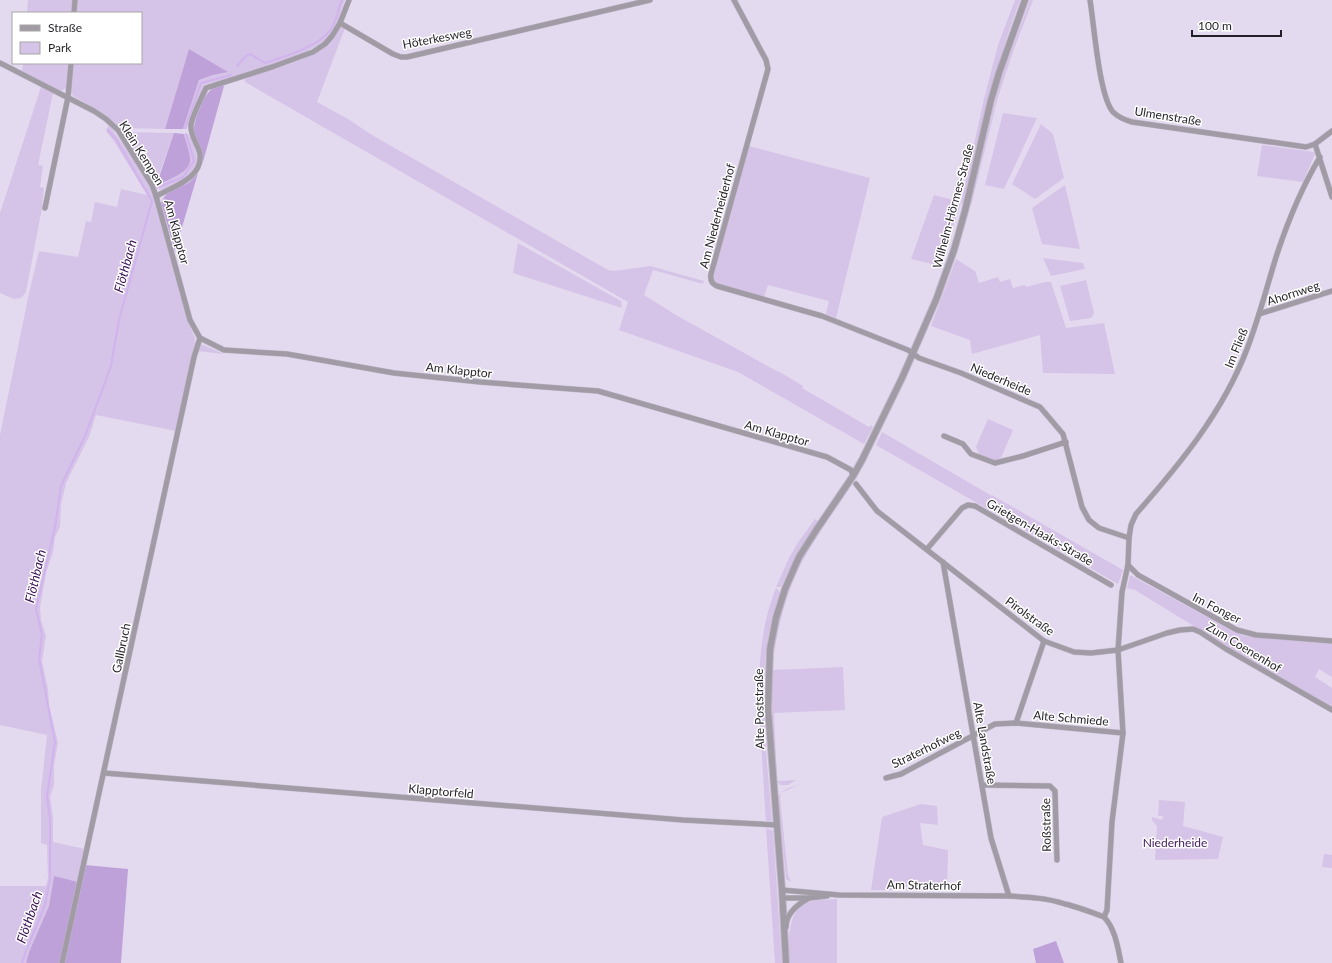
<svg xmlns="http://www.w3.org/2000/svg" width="1332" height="963" viewBox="0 0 1332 963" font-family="Lato,sans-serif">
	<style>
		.green { fill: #d6c3e8 }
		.forest { fill: #bfa1da }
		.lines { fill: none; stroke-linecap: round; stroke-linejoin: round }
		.stream { stroke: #d1b3ed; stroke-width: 2 }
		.minor-casing { stroke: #c1b8cb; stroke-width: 6 }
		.tertiary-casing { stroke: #c1b8cb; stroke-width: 8 }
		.minor { stroke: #a09ba4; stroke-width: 5 }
		.tertiary { stroke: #a09ba4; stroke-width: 6 }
		.labels { text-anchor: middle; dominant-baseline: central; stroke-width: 3; stroke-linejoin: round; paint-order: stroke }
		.street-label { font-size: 12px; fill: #231f26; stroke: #fff }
		.park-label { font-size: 12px; fill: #472063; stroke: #fff }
		.water-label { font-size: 13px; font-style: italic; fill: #3a1154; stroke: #fff }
	</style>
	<rect width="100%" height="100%" fill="#e4daef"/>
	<!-- green -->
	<g class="green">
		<polygon points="28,0 73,0 72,13 27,13"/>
		<path d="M78,0H345C340,11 340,24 332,34C312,57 235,78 204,85L187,129H183L199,80L213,75L227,72L189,49L165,129L120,128C106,114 90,105 73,96L71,92L73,63H141V13H77Z"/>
		<path d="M1015,0H1020C995,66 980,135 964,203H961L940,266L911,259L934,195L961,202L984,99L998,45Z"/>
		<polygon points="1030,0 1033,0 1014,49 998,97 971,206 970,206 1000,82"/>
		<path d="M343,27L345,28L317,102L348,119L372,135L608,270L614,271L650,266L704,281L703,284L653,270L644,295L676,315L773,369L785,375L803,386L802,388L869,427L871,425L873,427L864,444L738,372L619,330L628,302L245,82V79C274,66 325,61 338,29Z"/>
		<polygon points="23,63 68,63 66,88 61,91 22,71"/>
		<polygon points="41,87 53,93 38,165 43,166 40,187 44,188 42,208 26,292 21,298 14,299 0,293 0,213"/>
		<polygon points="1003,113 1037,118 1004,189 985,185"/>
		<polygon points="109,124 141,171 152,189 188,322 195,338 195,343 176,431 96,415 89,437 66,483 61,505 60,527 55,537 53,552 46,573 40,608 41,620 46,636 42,661 48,689 49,705 58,743 54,765 54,785 50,797 53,818 53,842 85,849 78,882 54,877 49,906 29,952 26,963 0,963 0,886 46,886 48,878 47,845 41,843 41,790 47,735 0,725 0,435 29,293 39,251 78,257 86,221 91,222 95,202 117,207 121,189 147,195 114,141 106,131"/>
		<polygon points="1041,124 1053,134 1064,178 1035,199 1012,184"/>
		<polygon points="126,132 174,133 155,185 124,136"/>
		<path d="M184,134H189C192,142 198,153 197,161C196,174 166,196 156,188L157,185L181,173L190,161Z"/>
		<polygon points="1262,145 1314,152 1315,154 1303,182 1257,176"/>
		<polygon points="749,146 870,178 836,318 826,314 829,301 768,285 764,297 715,284 712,279"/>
		<polygon points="1065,185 1080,249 1042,244 1032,208"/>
		<polygon points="518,243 621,301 622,308 513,273"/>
		<polygon points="1043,258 1083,263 1085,269 1051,276"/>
		<polygon points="956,259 975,271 979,283 998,277 1000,282 1010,279 1013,288 1025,285 1026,287 1045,282 1051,282 1066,328 1104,323 1115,374 1043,373 1040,335 972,354 970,340 931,326"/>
		<polygon points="1086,280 1094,313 1091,318 1070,321 1060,286"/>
		<polygon points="201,344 224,354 197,351 198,347"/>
		<polygon points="988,419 1013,430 1001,458 994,461 979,454 976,447"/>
		<polygon points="882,432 992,496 992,495 1123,570 1118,584 876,445"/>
		<path d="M843,498C827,521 810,545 798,570C783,602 776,636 772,670L843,667L845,710L774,713L777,781L796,780L788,785H780L776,779C773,738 769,696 772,654C775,624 785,592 799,564C811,540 827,519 843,498Z"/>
		<polygon points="815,519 818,521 801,547 781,587 776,587 789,558 797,544"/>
		<polygon points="1130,575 1235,632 1245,636 1332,644 1332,677 1319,669 1315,677 1332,688 1332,708 1228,647 1135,590 1127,588"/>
		<path d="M776,588L780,592C773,615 766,639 765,663C761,714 768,770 772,821L766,822C764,796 763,769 761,743C758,691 756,637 776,588Z"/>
		<path d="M800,784L781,793L780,798L788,875L791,882L786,879L778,798C781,789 792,787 800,784Z"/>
		<polygon points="1159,800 1185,802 1183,826 1223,837 1218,859 1155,860 1157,826 1152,820 1152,817 1162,820 1163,816 1158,816"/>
		<polygon points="921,804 937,806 938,825 920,823 923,845 948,850 947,890 871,890 882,817"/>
		<polygon points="766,828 773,831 782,963 775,963"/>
		<polygon points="1324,854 1332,855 1332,868 1322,867"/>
		<path d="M837,899V963H789C788,946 787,910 806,903C815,899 827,900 837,899Z"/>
	</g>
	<!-- forest -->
	<g class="forest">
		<polygon points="189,49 228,72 213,75 199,80 183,129 165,129"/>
		<path d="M224,86L203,162C202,151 195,142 194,132C193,122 203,95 212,89C215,86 220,86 224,86Z"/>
		<path d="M174,133L184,134C185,140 191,155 190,161C189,174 165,180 156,186Z"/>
		<path d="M198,173L175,251L161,203C165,191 176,189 186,184C191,182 194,177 198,173Z"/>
		<polygon points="85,865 128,869 121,963 64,963"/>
		<polygon points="54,876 78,882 60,963 26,963 29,952 49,906"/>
		<polygon points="1056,941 1064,963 1036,963 1033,949"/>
	</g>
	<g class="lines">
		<!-- stream -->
		<g class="stream">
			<path d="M237,66L246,56L250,54L265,63C285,56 319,47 331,29C337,21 338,9 342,0"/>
			<polyline points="185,128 201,83 231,75"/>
			<polyline points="159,187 183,177 194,161 186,134"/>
			<polyline points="22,963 26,951 45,905 50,879 50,819 47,796 55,742 39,659 42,635 36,609 55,527 61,486 85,436 111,366 119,320 152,201 117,141 108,130"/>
		</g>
		<!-- minor casing -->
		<g class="minor-casing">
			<g id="minor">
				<path d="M734,0L766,60L768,69L711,274C710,280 712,284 717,286L822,316L908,350L919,358L961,373L1040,407L1063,434L1082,507L1089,520L1099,528L1129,538"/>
				<path d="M1090,0C1094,24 1099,96 1113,112C1118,117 1125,120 1132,122L1306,147L1315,144L1332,131"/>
				<polyline points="74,13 75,0"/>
				<polyline points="340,23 393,54 401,57 407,57 650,0"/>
				<polyline points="0,63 94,111 106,119 118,130 152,185 156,196 190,320 200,338 224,350 287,354 394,373 480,382 598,391 827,457 851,470 853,476"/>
				<polyline points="1315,144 1332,197"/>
				<path d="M156,196C173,187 203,178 200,154C198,144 190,136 191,125C192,116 202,97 206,88L272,67L313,52L325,44L332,36L340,23L349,0"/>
				<polyline points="45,208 68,97 71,63"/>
				<polyline points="1259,314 1332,291"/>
				<polyline points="944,436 963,444 971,454 995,463 1023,456 1066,442"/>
				<polyline points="856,484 877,511 1044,641 1074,652 1091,653 1118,650 1167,633 1180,630 1193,629 1200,632 1226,649 1332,710"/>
				<polyline points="927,549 962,508 968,505 975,506 1111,585"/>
				<polyline points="943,562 991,838 1009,896"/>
				<polyline points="1128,565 1138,575 1237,630 1256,635 1332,641"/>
				<polyline points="1016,723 1044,641"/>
				<polyline points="104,773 683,820 777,825"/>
				<polyline points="886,778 901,774 995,724 1016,723 1123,733"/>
				<polyline points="982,785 1050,786 1055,791 1057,860"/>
				<path d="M782,890L839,895L1009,896C1028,897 1047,898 1065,904C1078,907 1091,912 1104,917C1115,928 1118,948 1121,963"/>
				<polyline points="783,898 809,898 827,896"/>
				<path d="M1104,917L1107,910L1112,822L1123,733L1118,650L1122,592L1128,565L1129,538L1131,525L1136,514C1180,464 1223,412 1247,349C1259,318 1267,286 1277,254C1288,221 1302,187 1320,157"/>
				<path d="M786,927C786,914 798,904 809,898"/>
				<polyline points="62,963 194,357 200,338"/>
			</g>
		</g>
		<!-- tertiary casing -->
		<g class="tertiary-casing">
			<polyline id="tertiary" points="786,963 782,890 768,709 770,649 776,618 785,589 799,557 817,529 853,476 862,460 902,378 936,300 954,250 965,211 991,100 999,73 1025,0"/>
		</g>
		<!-- minor -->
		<use href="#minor" class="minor"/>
		<!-- tertiary -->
		<use href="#tertiary" class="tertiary"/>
	</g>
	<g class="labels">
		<!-- street labels -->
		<g class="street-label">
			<text transform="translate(437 38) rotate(-11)">Höterkesweg</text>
			<text transform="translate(1168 116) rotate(9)">Ulmenstraße</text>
			<text transform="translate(142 153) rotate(58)">Klein Kempen</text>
			<text transform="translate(953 206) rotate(-75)">Wilhelm-Hörmes-Straße</text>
			<text transform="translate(717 216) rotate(-75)">Am Niederheiderhof</text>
			<text transform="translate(177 232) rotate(75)">Am Klapptor</text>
			<text transform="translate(1293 293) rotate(-18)">Ahornweg</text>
			<text transform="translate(1236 348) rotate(-68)">Im Fließ</text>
			<text transform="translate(459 370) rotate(6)">Am Klapptor</text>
			<text transform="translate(1001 379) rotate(23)">Niederheide</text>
			<text transform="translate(777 433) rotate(16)">Am Klapptor</text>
			<text transform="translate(1040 532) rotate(30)">Grietgen-Haaks-Straße</text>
			<text transform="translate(1217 608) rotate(27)">Im Fonger</text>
			<text transform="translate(1030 616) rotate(36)">Pirolstraße</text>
			<text transform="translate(1244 647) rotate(31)">Zum Coenenhof</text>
			<text transform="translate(121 648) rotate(-78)">Gallbruch</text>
			<text transform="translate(759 709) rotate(-91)">Alte Poststraße</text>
			<text transform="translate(1071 718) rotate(5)">Alte Schmiede</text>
			<text transform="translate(985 743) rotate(80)">Alte Landstraße</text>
			<text transform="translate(926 748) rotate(-26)">Straterhofweg</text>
			<text transform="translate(441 791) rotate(5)">Klapptorfeld</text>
			<text transform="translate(1046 825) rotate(-91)">Roßstraße</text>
			<text transform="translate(924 885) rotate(1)">Am Straterhof</text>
		</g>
		<!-- park labels -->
		<g class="park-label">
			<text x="1175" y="842">Niederheide</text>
		</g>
		<!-- water labels -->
		<g class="water-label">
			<text transform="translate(125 266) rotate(-75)">Flöthbach</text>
			<text transform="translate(35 576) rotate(-77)">Flöthbach</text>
			<text transform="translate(29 917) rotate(-71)">Flöthbach</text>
		</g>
	</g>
	<!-- legend -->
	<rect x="12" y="12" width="130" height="52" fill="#ffffff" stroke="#a7a5a8"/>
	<rect x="20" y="25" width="20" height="6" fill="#a09ba4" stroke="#a7a5a8"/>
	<text x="48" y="32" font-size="12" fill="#231f26">Straße</text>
	<rect x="20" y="42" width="20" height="12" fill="#d6c3e8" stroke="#a7a5a8"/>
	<text x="48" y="52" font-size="12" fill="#231f26">Park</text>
	<!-- scale -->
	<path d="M1192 30v6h89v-6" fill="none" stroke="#231f26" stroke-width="2"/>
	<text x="1198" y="30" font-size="12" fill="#231f26" stroke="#ffffff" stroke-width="3" paint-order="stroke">100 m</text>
</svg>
